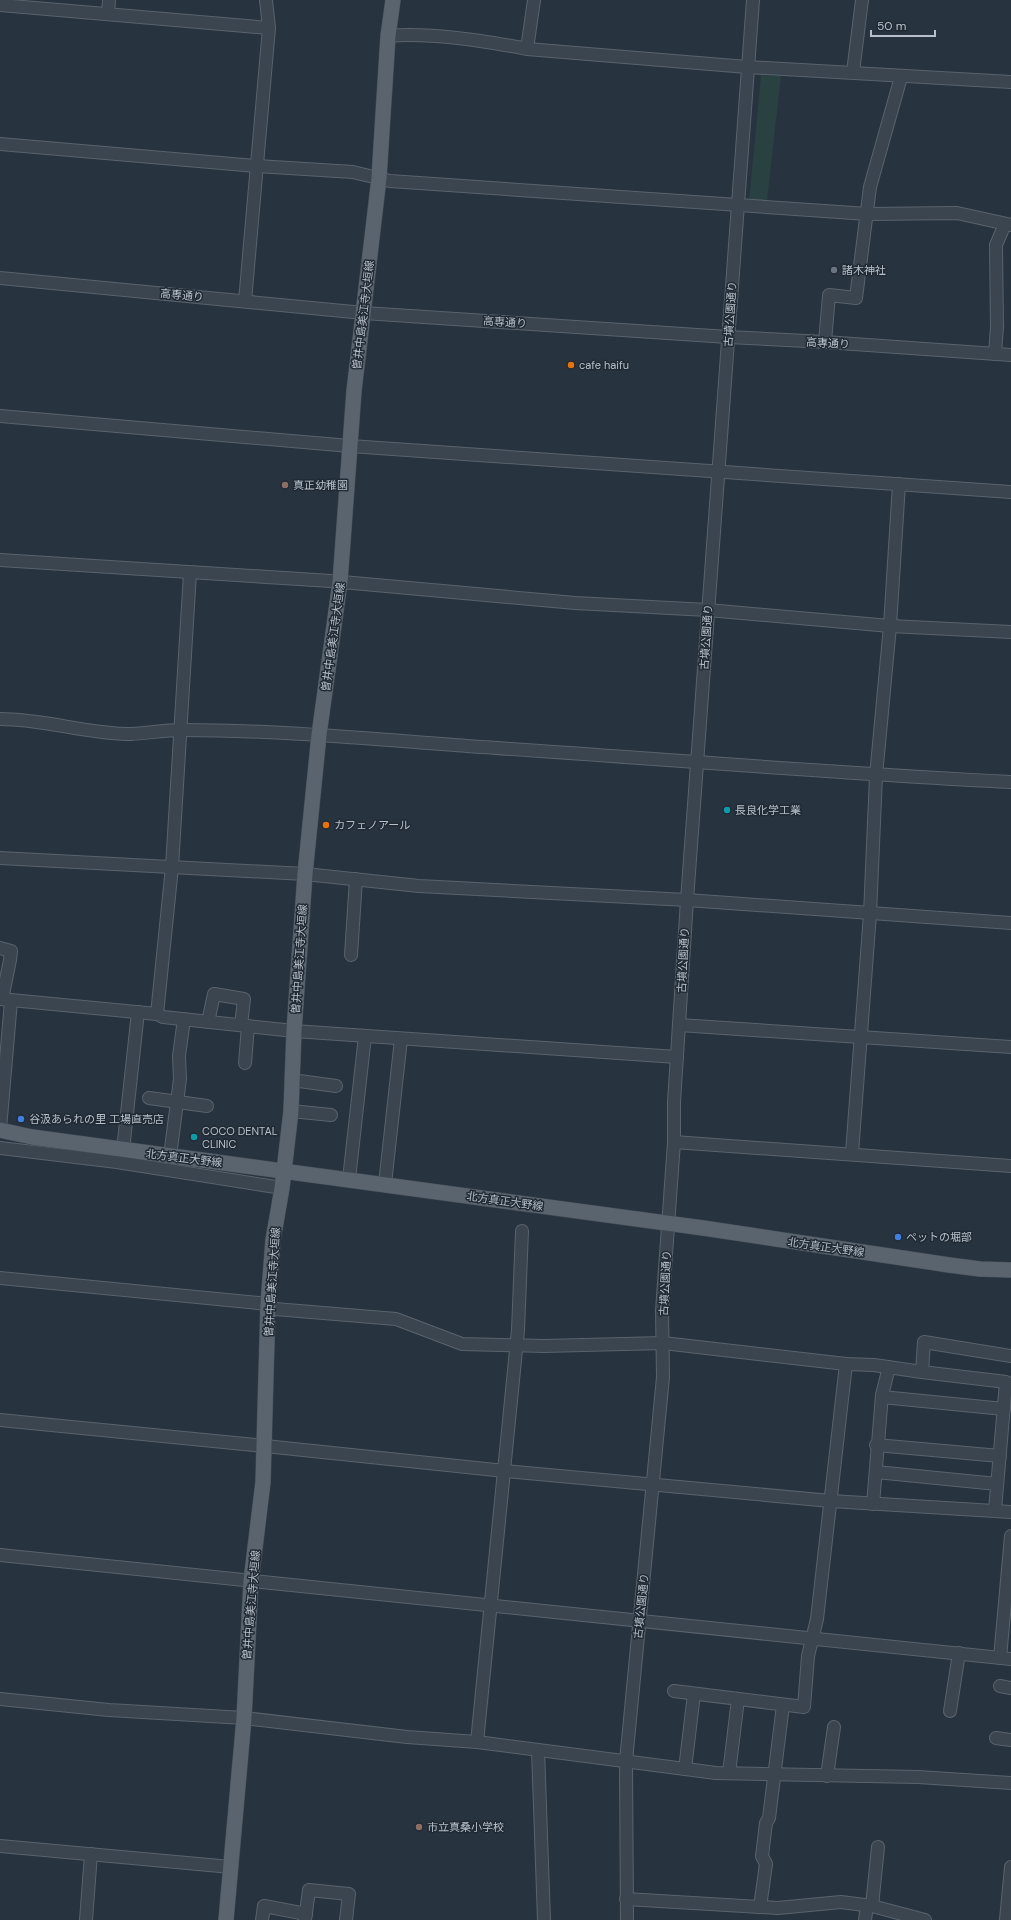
<svg xmlns="http://www.w3.org/2000/svg" width="1011" height="1920" viewBox="0 0 1011 1920" font-family="'DM Sans','Noto Sans JP',sans-serif">
	<style>
		.green { fill: #2a4141 }
		.lines { fill: none; stroke-linecap: round; stroke-linejoin: round }
		.minor-casing { stroke: #59636d; stroke-width: 14 }
		.major-casing { stroke: #444e58; stroke-width: 16 }
		.minor { stroke: #3b454f; stroke-width: 12 }
		.major { stroke: #59646f; stroke-width: 15 }
		.worship-dot { fill: #6b7280; stroke: #202a34; stroke-width: 1.5 }
		.food-dot { fill: #e8710a; stroke: #202a34; stroke-width: 1.5 }
		.education-dot { fill: #8d6e63; stroke: #202a34; stroke-width: 1.5 }
		.culture-dot { fill: #0f9aa8; stroke: #202a34; stroke-width: 1.5 }
		.shop-dot { fill: #3f7fe0; stroke: #202a34; stroke-width: 1.5 }
		.labels { text-anchor: middle; dominant-baseline: central; stroke-width: 3; stroke-linejoin: round; paint-order: stroke }
		.poi-label { font-size: 11px; fill: #b7c0ca; stroke: #202a34; text-anchor: start }
		.street-label { font-size: 11px; fill: #b7c0ca; stroke: #202a34 }
	</style>
	<rect width="100%" height="100%" fill="#27333f"/>
	<!-- green -->
	<polygon class="green" points="761,75 781,76 767,201 749,201"/>
	<g class="lines">
		<!-- minor casing -->
		<g class="minor-casing">
			<g id="minor">
				<polyline points="0,5 269,28"/>
				<polyline points="108,14 109,0"/>
				<path d="M388,36C428,32 486,41 527,49L747,67L1011,82"/>
				<polyline points="527,49 534,0"/>
				<polyline points="853,72 862,0"/>
				<polyline points="0,144 257,166 353,172 390,181 868,214 957,213 1011,225"/>
				<polyline points="0,278 364,313 728,337 825,342 1011,355"/>
				<polyline points="245,301 269,28 266,0"/>
				<polyline points="825,342 829,295 856,298 870,187 901,77"/>
				<polyline points="995,354 997,327 996,245 1005,224"/>
				<polyline points="0,416 350,446 1011,492"/>
				<polyline points="0,560 331,581 575,603 708,610 890,626 1011,632"/>
				<path d="M0,719C45,719 87,734 131,734C148,733 165,730 182,730C277,730 372,739 467,746C648,758 829,773 1011,782"/>
				<polyline points="0,858 305,874 419,886 687,900 1011,923"/>
				<polyline points="0,948 11,951 10,960 2,999"/>
				<polyline points="351,955 356,879"/>
				<polyline points="0,999 157,1014 172,867 190,573"/>
				<polyline points="157,1014 163,1017 294,1031 677,1057"/>
				<polyline points="208,1022 214,994 244,999 241,1025"/>
				<polyline points="679,1025 1011,1047"/>
				<polyline points="245,1063 248,1026"/>
				<polyline points="292,1080 336,1086"/>
				<polyline points="149,1098 207,1106"/>
				<polyline points="291,1111 331,1115"/>
				<polyline points="0,1129 11,1001"/>
				<polyline points="674,1142 1011,1166"/>
				<polyline points="0,1148 117,1162 282,1188"/>
				<polyline points="123,1150 138,1012"/>
				<polyline points="852,1153 870,914 876,776 890,626 899,484"/>
				<polyline points="170,1156 180,1079 179,1056 184,1019"/>
				<polyline points="349,1179 365,1036"/>
				<polyline points="385,1184 401,1039"/>
				<polyline points="0,1278 268,1304 275,1309 396,1319 462,1344 544,1346 663,1343 846,1364 874,1365 922,1372 924,1342 1011,1356"/>
				<polyline points="922,1372 1006,1382 995,1510"/>
				<polyline points="882,1397 1004,1409"/>
				<polyline points="0,1420 265,1446 505,1471 831,1501 1011,1512"/>
				<polyline points="876,1445 1000,1456"/>
				<polyline points="876,1472 997,1484"/>
				<polyline points="873,1504 882,1395 889,1367"/>
				<polyline points="0,1555 1011,1659"/>
				<polyline points="1000,1658 1011,1536"/>
				<polyline points="1000,1686 1011,1688"/>
				<polyline points="674,1691 804,1707 808,1656 817,1619 846,1364"/>
				<polyline points="0,1699 109,1710 244,1718 407,1737 477,1742 716,1773 918,1777 1011,1783"/>
				<polyline points="950,1711 959,1653"/>
				<polyline points="996,1738 1011,1740"/>
				<polyline points="477,1742 518,1330 522,1231"/>
				<polyline points="538,1750 544,1920"/>
				<polyline points="685,1769 694,1694"/>
				<polyline points="729,1773 738,1699"/>
				<polyline points="827,1776 834,1727"/>
				<polyline points="0,1846 231,1867"/>
				<polyline points="626,1899 778,1908 841,1902 872,1906 925,1920"/>
				<polyline points="872,1906 878,1847"/>
				<polyline points="760,1907 766,1864 762,1856 766,1823 769,1818 783,1705"/>
				<polyline points="86,1920 91,1854"/>
				<polyline points="262,1920 264,1906 306,1914"/>
				<polyline points="305,1920 309,1890 349,1894 346,1920"/>
				<polyline points="627,1920 626,1761 663,1377 662,1311 674,1142 674,1102 687,900 753,0"/>
				<polyline points="865,1920 867,1906"/>
				<polyline points="1006,1920 1011,1867"/>
			</g>
		</g>
		<!-- major casing -->
		<g class="major-casing">
			<g id="major">
				<polyline points="0,1130 32,1137 703,1228 949,1265 980,1269 1011,1270"/>
				<polyline points="226,1920 244,1718 251,1581 263,1482 268,1304 273,1240 282,1188 291,1111 294,1031 305,874 319,735 340,582 354,391 379,178 388,36 393,0"/>
			</g>
		</g>
		<!-- minor -->
		<use href="#minor" class="minor"/>
		<!-- major -->
		<use href="#major" class="major"/>
	</g>
	<!-- markers -->
	<circle class="worship-dot" cx="834" cy="270" r="4"/>
	<g class="food-dot">
		<circle cx="571" cy="365" r="4"/>
		<circle cx="326" cy="825" r="4"/>
	</g>
	<g class="education-dot">
		<circle cx="285" cy="485" r="4"/>
		<circle cx="419" cy="1827" r="4"/>
	</g>
	<g class="culture-dot">
		<circle cx="727" cy="810" r="4"/>
		<circle cx="194" cy="1137" r="4"/>
	</g>
	<g class="shop-dot">
		<circle cx="21" cy="1119" r="4"/>
		<circle cx="898" cy="1237" r="4"/>
	</g>
	<g class="labels">
		<!-- poi labels -->
		<g class="poi-label">
			<text x="842" y="270">諸木神社</text>
			<text x="579" y="365">cafe haifu</text>
			<text x="293" y="485">真正幼稚園</text>
			<text x="735" y="810">長良化学工業</text>
			<text x="334" y="825">カフェノアール</text>
			<text x="29" y="1119">谷汲あられの里 工場直売店</text>
			<text x="202" y="1131">COCO DENTAL<tspan x="202" dy="13">CLINIC</tspan></text>
			<text x="906" y="1237">ペットの堀部</text>
			<text x="427" y="1827">市立真桑小学校</text>
		</g>
		<!-- street labels -->
		<g class="street-label">
			<text transform="translate(182 295) rotate(5)">高専通り</text>
			<text transform="translate(730 314) rotate(-86)">古墳公園通り</text>
			<text transform="translate(363 315) rotate(-83)">曽井中島美江寺大垣線</text>
			<text transform="translate(505 322) rotate(4)">高専通り</text>
			<text transform="translate(828 343) rotate(3)">高専通り</text>
			<text transform="translate(333 637) rotate(-82)">曽井中島美江寺大垣線</text>
			<text transform="translate(706 637) rotate(-86)">古墳公園通り</text>
			<text transform="translate(299 959) rotate(-86)">曽井中島美江寺大垣線</text>
			<text transform="translate(683 960) rotate(-87)">古墳公園通り</text>
			<text transform="translate(184 1158) rotate(7)">北方真正大野線</text>
			<text transform="translate(505 1201) rotate(8)">北方真正大野線</text>
			<text transform="translate(826 1247) rotate(8)">北方真正大野線</text>
			<text transform="translate(272 1282) rotate(-86)">曽井中島美江寺大垣線</text>
			<text transform="translate(665 1283) rotate(-87)">古墳公園通り</text>
			<text transform="translate(251 1605) rotate(-85)">曽井中島美江寺大垣線</text>
			<text transform="translate(641 1606) rotate(-84)">古墳公園通り</text>
		</g>
	</g>
	<!-- scale -->
	<path d="M871 30v6h64v-6" fill="none" stroke="#b7c0ca" stroke-width="2"/>
	<text x="877" y="30" font-size="12" fill="#b7c0ca" stroke="#202a34" stroke-width="3" paint-order="stroke">50 m</text>
</svg>
